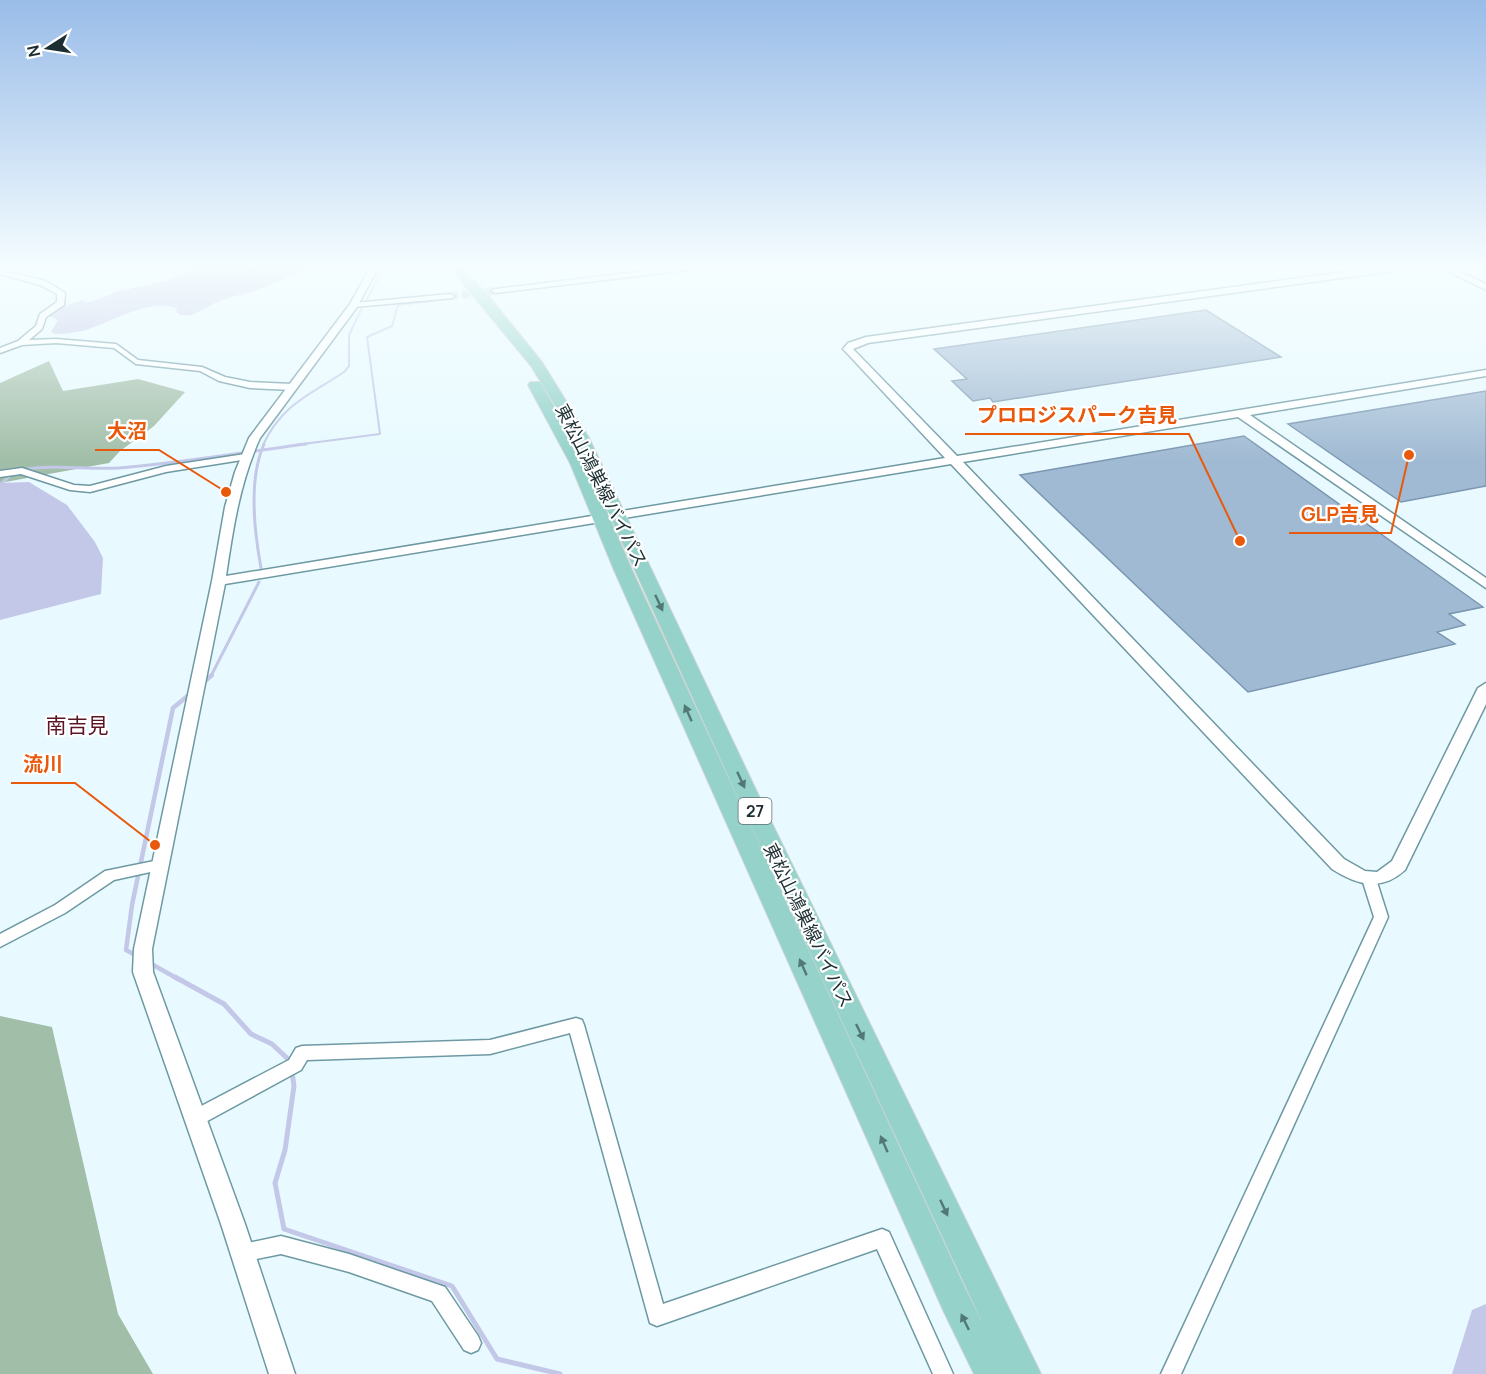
<svg xmlns="http://www.w3.org/2000/svg" width="1486" height="1374" viewBox="0 0 1486 1374" font-family="Manrope,'Noto Sans JP',sans-serif">
	<style>
		.forest { fill: #a1bea8 }
		.water { fill: #c3c8e8 }
		.lines { fill: none; stroke-linecap: round; stroke-linejoin: round }
		.stream-far3 { stroke: #c3c8e8; stroke-width: 2 }
		.stream-far2 { stroke: #c3c8e8; stroke-width: 3 }
		.stream-far1 { stroke: #c3c8e8; stroke-width: 4.5 }
		.stream { stroke: #c3c8e8; stroke-width: 5 }
		.river { fill: #c3c8e8; fill-rule: evenodd }
		.building { fill: #a0bad3; stroke: #7b96b0; stroke-width: 1.5 }
		.minor-tunnel { stroke: #bfd1d6; stroke-width: 8; stroke-dasharray: 8 4; stroke-linecap: butt }
		.minor-casing { stroke: #6e99a3; stroke-width: 3 }
		.tertiary-casing { stroke: #6e99a3; stroke-width: 3 }
		.primary-casing { stroke: #d2d5d6; stroke-width: 2 }
		.minor { fill: #fff; fill-rule: evenodd }
		.tertiary { fill: #fff; fill-rule: evenodd }
		.primary { fill: #94d2ca; fill-rule: evenodd }
		.oneway { fill: #527876 }
		.labels { text-anchor: middle; dominant-baseline: central; stroke-width: 4.5; stroke-linejoin: round; paint-order: stroke }
		.shield { fill: #fff; stroke: #606d70; stroke-width: 1.5 }
		.shield-label { font-size: 16px; font-weight: bold; fill: #1c2e32 }
		.street-label { font-size: 18px; fill: #1c2e32; stroke: #fff }
		.quarter-label { font-size: 21px; fill: #5b1626; stroke: #fff }
		.leader { fill: none; stroke: #e8590c; stroke-width: 2 }
		.callout-dot { fill: #e8590c; stroke: #fff; stroke-width: 2 }
		.callout-label { font-size: 20px; text-anchor: middle; font-weight: bold; fill: #e8590c; stroke: #fff; stroke-width: 4.5; stroke-linejoin: round; paint-order: stroke }
	</style>
	<rect width="100%" height="100%" fill="#e8faff"/>
	<!-- forest -->
	<g class="forest">
		<polygon points="49,361 63,391 138,379 185,392 154,426 120,451 109,463 0,483 0,383"/>
		<polygon points="0,1016 52,1027 118,1314 153,1374 0,1374"/>
	</g>
	<!-- water -->
	<g class="water">
		<path d="M194,268H311L258,290L221,300L192,315H181L176,312L177,308C145,298 112,323 82,331C73,333 64,334 55,334L51,332L58,320L48,316L59,308L89,298L82,302H91L116,292L165,281Z"/>
		<polygon points="29,482 67,505 95,542 103,558 101,594 0,620 0,483"/>
	</g>
	<g class="lines">
		<!-- stream-far3 -->
		<g class="stream-far3">
			<polyline points="499,293 710,268"/>
			<polyline points="365,303 380,274"/>
			<path d="M263,445C282,404 310,395 344,372L349,366V335L362,308"/>
			<polyline points="295,445 380,434 367,337 392,326 398,305 448,299"/>
		</g>
		<!-- stream-far2 -->
		<g class="stream-far2">
			<path d="M22,470C54,464 86,470 119,468C181,463 244,452 306,444"/>
			<polyline points="2,483 12,474"/>
			<path d="M261,568C254,530 248,480 264,444"/>
			<polyline points="211,676 259,582"/>
		</g>
		<!-- stream-far1 -->
		<g class="stream-far1">
			<polyline points="203,683 212,675"/>
			<polyline points="137,956 126,950 132,905 173,708 190,694"/>
			<polyline points="148,962 178,979"/>
		</g>
		<!-- stream -->
		<g class="stream">
			<polyline points="175,977 224,1004 251,1034 272,1044 289,1060 290,1065"/>
			<polyline points="292,1072 294,1086 285,1150 275,1183 284,1229 452,1286 497,1359 560,1374"/>
		</g>
		<!-- river -->
		<polygon class="river" points="1486,1304 1486,1374 1452,1374 1472,1310"/>
	</g>
	<!-- building -->
	<g class="building">
		<polygon points="1206,310 1281,357 993,402 990,398 973,401 952,381 967,379 934,349"/>
		<polygon points="1486,391 1486,486 1401,502 1288,424"/>
		<polygon points="1244,436 1483,607 1449,614 1465,625 1437,632 1455,644 1248,692 1020,475"/>
	</g>
	<g class="lines">
		<!-- minor-tunnel -->
		<polyline class="minor-tunnel" points="450,296 495,291"/>
		<!-- minor casing -->
		<g class="minor-casing">
			<g id="minor">
				<polygon points="670,268 690,268 687,270 495,293 491,291 495,289"/>
				<polygon points="0,270 46,281 65,293 64,305 46,317 42,329 29,340 56,339 116,344 138,360 202,367 225,377 250,382 292,384 296,387 292,390 250,388 219,381 200,371 136,364 114,348 56,343 22,345 0,353 0,348 18,341 36,326 40,314 57,302 57,294 40,285 0,274"/>
				<polygon points="450,294 454,296 453,298 354,307 350,305 354,303"/>
				<polygon points="245,454 250,457 248,459 166,472 90,492 70,490 21,474 0,477 0,471 22,468 74,485 90,486 166,466"/>
				<polygon points="159,860 164,861 166,865 164,869 114,880 65,913 0,947 0,934 55,905 105,871"/>
				<polygon points="1369,874 1374,875 1376,879 1388,917 1181,1374 1161,1374 1374,917 1362,879 1364,875"/>
				<polygon points="576,1018 582,1020 584,1025 663,1304 882,1229 889,1232 953,1374 933,1374 877,1249 657,1326 650,1323 570,1033 490,1054 307,1060 301,1070 200,1125 194,1127 188,1125 185,1119 188,1113 289,1060 296,1048 302,1046 490,1040"/>
				<polygon points="281,1236 349,1254 445,1287 478,1336 481,1343 478,1350 471,1353 464,1350 432,1301 349,1272 281,1254 241,1262 234,1260 232,1253 234,1246"/>
			</g>
		</g>
		<!-- tertiary casing -->
		<g class="tertiary-casing">
			<g id="tertiary">
				<path d="M370,268H378L357,307L260,438C240,482 233,528 226,576L945,458L845,351L843,349L848,343L866,337L1373,268H1396L1392,271L868,343L853,349L957,456L1486,370V376L1250,415L1486,578V588L1238,417L963,462L1344,859L1365,871L1377,872L1392,861L1478,688L1486,683V704L1405,870C1381,892 1357,885 1332,869L951,464L225,584L152,949L153,972L245,1224L295,1374H269L221,1224L133,972L134,949L212,581L225,507L235,472L249,438L350,304Z"/>
				<polygon points="1441,268 1452,268 1486,284 1486,290"/>
			</g>
		</g>
		<!-- primary casing -->
		<g class="primary-casing">
			<polygon id="primary" points="450,268 462,268 488,295 542,362 589,438 767,813 1041,1374 974,1374 943,1310 614,570 570,463 528,385 530,382 540,382 542,385 586,463 632,570 965,1288 985,1328 745,813 575,438 531,366"/>
		</g>
		<!-- minor -->
		<use href="#minor" class="minor"/>
		<!-- tertiary -->
		<use href="#tertiary" class="tertiary"/>
		<!-- primary -->
		<use href="#primary" class="primary"/>
	</g>
	<!-- one-way arrows -->
	<defs><path id="oneway-solid" d="M-6-.8H1V-3.2L6.5 0L1 3.2V.8H-6Z" transform="scale(1.5)"/></defs>
	<g class="oneway">
		<use href="#oneway-solid" transform="translate(659 603) rotate(65)"/>
		<use href="#oneway-solid" transform="translate(688 713) rotate(-114)"/>
		<use href="#oneway-solid" transform="translate(741 780) rotate(65)"/>
		<use href="#oneway-solid" transform="translate(803 967) rotate(-114)"/>
		<use href="#oneway-solid" transform="translate(860 1032) rotate(64)"/>
		<use href="#oneway-solid" transform="translate(884 1144) rotate(-114)"/>
		<use href="#oneway-solid" transform="translate(944 1208) rotate(65)"/>
		<use href="#oneway-solid" transform="translate(965 1322) rotate(-116)"/>
	</g>
	<!-- sky -->
	<linearGradient id="sky" x2="0" y2="1"><stop stop-color="#99bce8"/><stop offset="0.58" stop-color="#f5fdff"/><stop offset="1" stop-color="#f5fdff" stop-opacity="0"/></linearGradient>
	<rect width="1486" height="460" fill="url(#sky)"/>
	<g class="labels">
		<!-- shield labels -->
		<rect class="shield" x="738.5" y="798" width="33" height="26" rx="4.5"/>
		<g class="shield-label">
			<text x="755" y="811">27</text>
		</g>
		<!-- street labels -->
		<g class="street-label">
			<text transform="translate(602 485) rotate(63)">東松山鴻巣線バイパス</text>
			<text transform="translate(809 925) rotate(64)">東松山鴻巣線バイパス</text>
		</g>
		<!-- quarter labels -->
		<g class="quarter-label">
			<text x="77" y="725">南吉見</text>
		</g>
	</g>
	<!-- callouts -->
	<path class="leader" d="M1240 541L1189 434H965M226 492L159 450H95M1409 455L1391 533H1289M155 845L75 783H11"/>
	<g class="callout-dot">
		<circle cx="1240" cy="541" r="6"/>
		<circle cx="226" cy="492" r="6"/>
		<circle cx="1409" cy="455" r="6"/>
		<circle cx="155" cy="845" r="6"/>
	</g>
	<g class="callout-label">
		<text x="1077" y="422">プロロジスパーク吉見</text>
		<text x="127" y="438">大沼</text>
		<text x="1340" y="521">GLP吉見</text>
		<text x="43" y="771">流川</text>
	</g>
	<!-- north arrow -->
	<g transform="translate(48 48) rotate(258)" stroke="#ffffff" stroke-width="4.5" paint-order="stroke">
	<path d="M0-4.5L10 22L0 15L-10 22Z" fill="#1c2e32"/>
	<text y="-9" font-size="16" font-weight="bold" text-anchor="middle" fill="#1c2e32">N</text>
	</g>
</svg>
